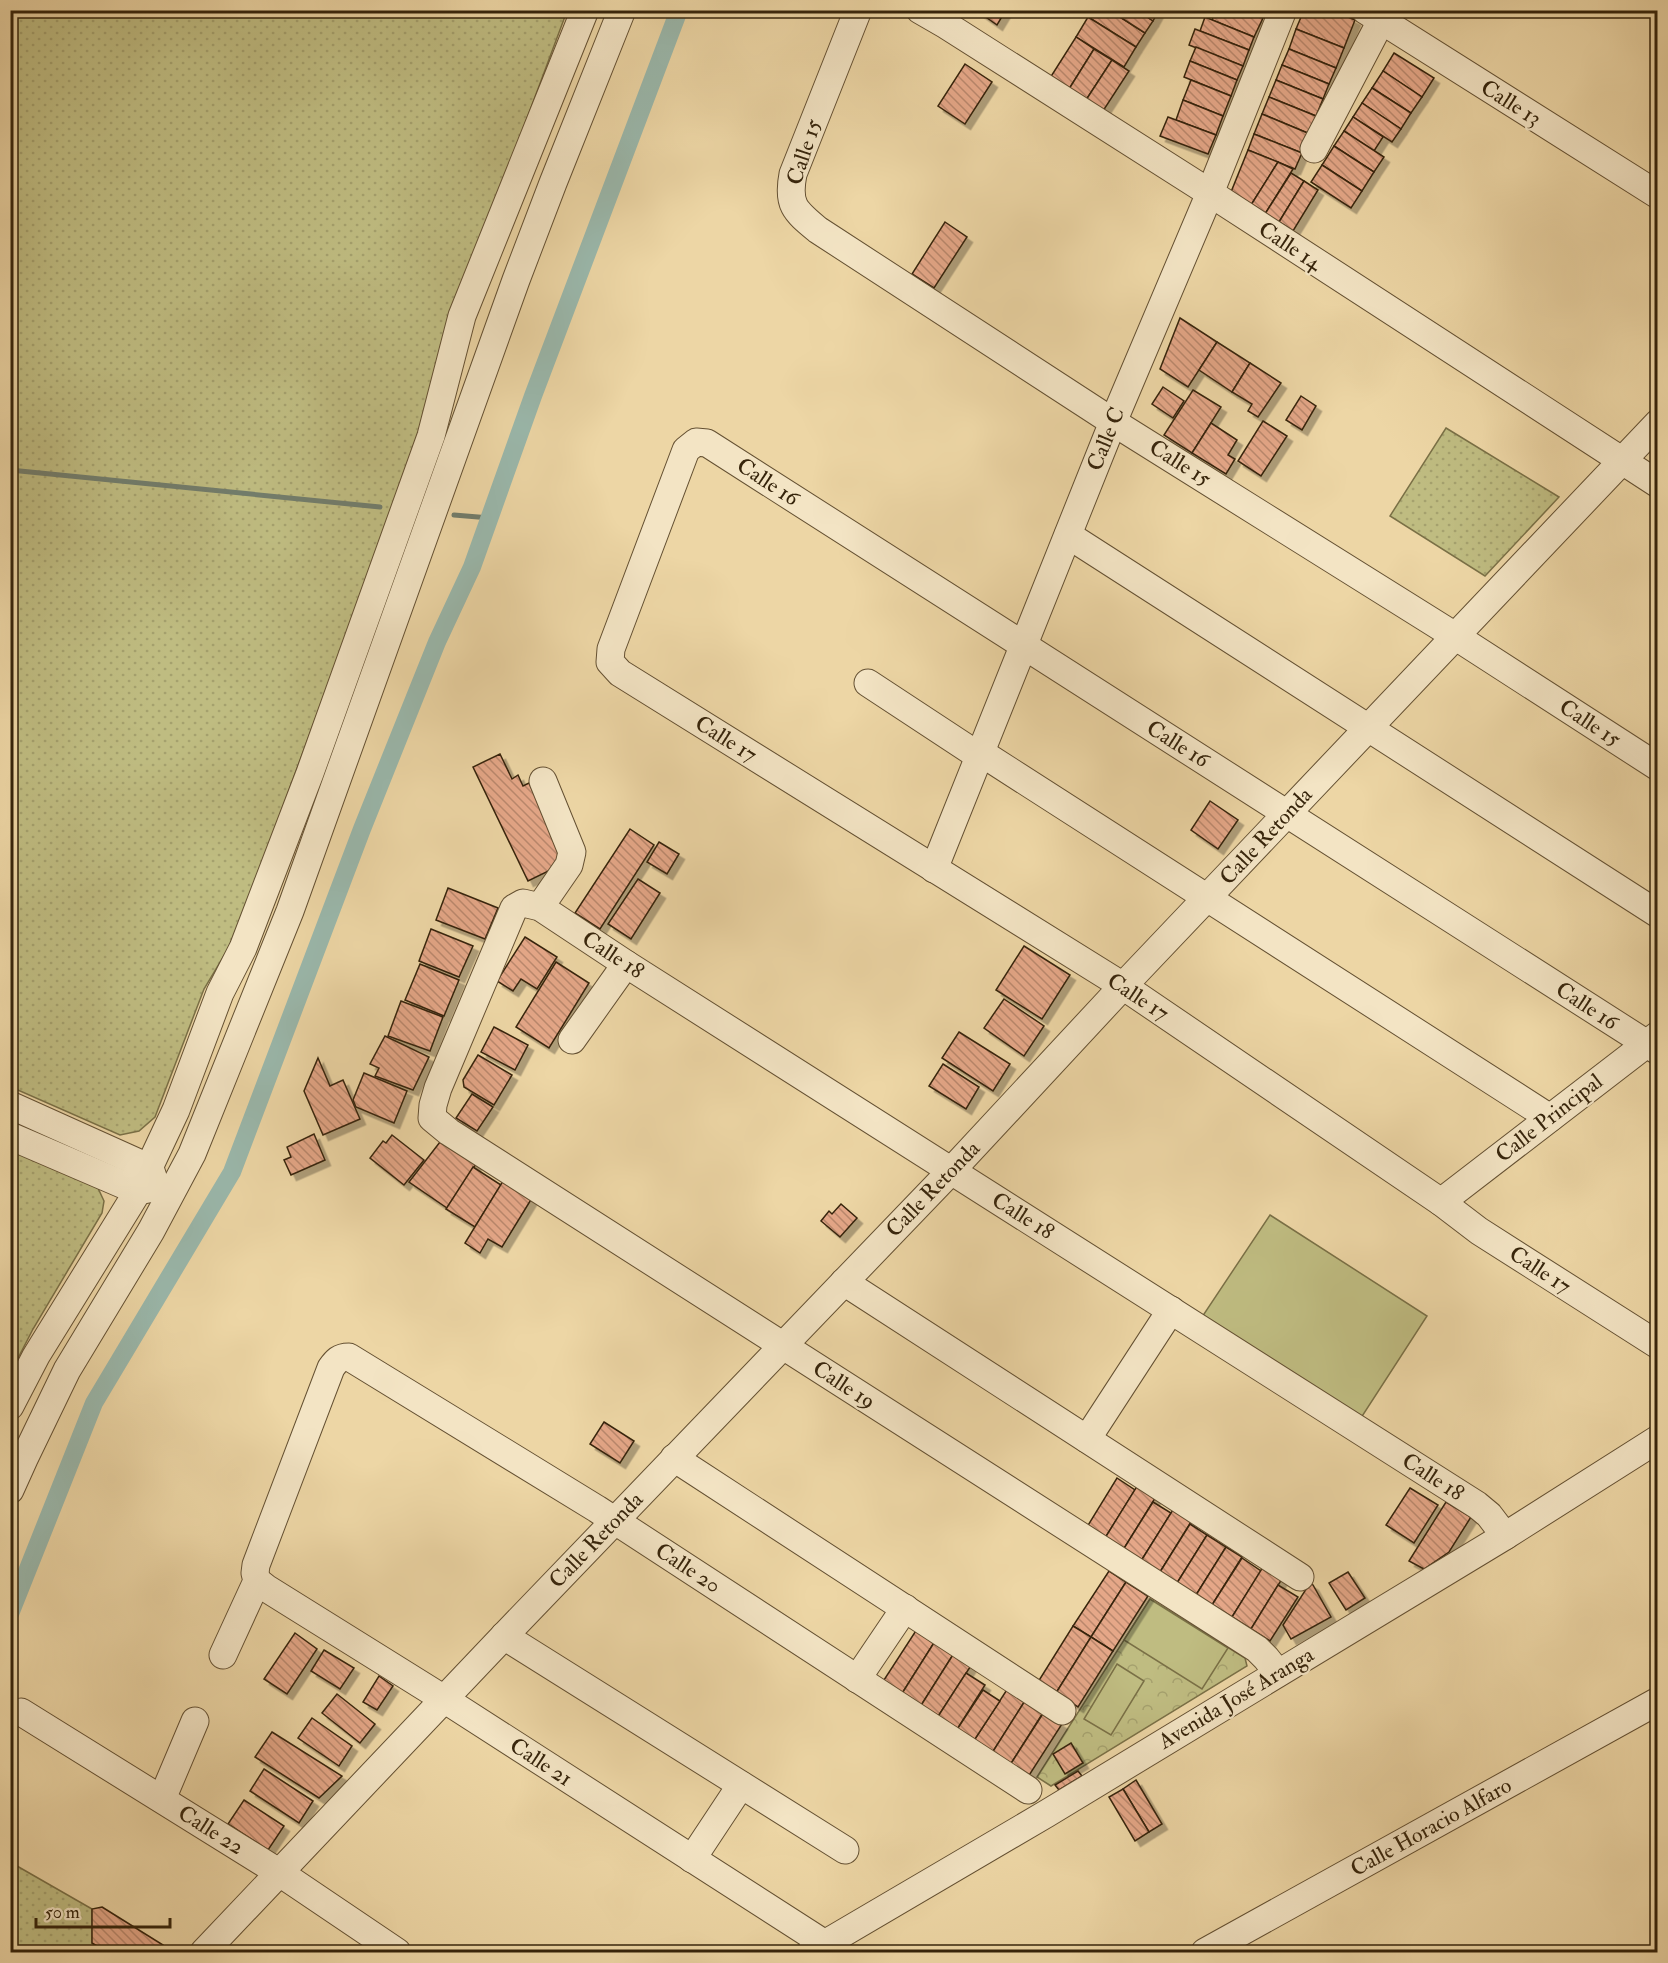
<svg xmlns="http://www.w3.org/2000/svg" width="1668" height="1963" viewBox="0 0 1668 1963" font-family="'IM FELL Double Pica',serif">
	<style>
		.grass { fill: url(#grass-dots); stroke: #7a7046; stroke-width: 1.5 }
		.park { fill: url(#park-crowns); stroke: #7a7046; stroke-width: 1.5 }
		.pitch { fill: #bfbc81; stroke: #7a7046; stroke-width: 1.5 }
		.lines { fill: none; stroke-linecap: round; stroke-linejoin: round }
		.stream { stroke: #727d6c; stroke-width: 5 }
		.canal { stroke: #9ab8ac; stroke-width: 18 }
		.building { fill: url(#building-back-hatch); stroke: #36240b; stroke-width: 1.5; filter: url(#shadow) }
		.minor-casing { stroke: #645032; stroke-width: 29 }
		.minor { stroke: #f3e4c4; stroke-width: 27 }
		.labels { text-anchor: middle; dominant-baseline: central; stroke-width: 4.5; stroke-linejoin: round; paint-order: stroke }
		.street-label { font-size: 22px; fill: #36240b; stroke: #f3e4c4 }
	</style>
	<defs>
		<pattern id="grass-dots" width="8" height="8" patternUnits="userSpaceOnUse" patternTransform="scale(1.5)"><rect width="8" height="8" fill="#bfbc81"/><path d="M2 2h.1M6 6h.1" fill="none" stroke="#a5a16e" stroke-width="1.8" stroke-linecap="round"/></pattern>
		<pattern id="park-crowns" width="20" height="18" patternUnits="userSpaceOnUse" patternTransform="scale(1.5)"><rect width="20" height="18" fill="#bfbc81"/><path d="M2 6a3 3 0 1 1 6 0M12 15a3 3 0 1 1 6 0" fill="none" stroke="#a5a16e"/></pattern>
		<pattern id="building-back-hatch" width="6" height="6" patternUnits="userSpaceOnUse" patternTransform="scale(1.5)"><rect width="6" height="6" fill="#e5a788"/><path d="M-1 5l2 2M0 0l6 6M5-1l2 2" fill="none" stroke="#ba886d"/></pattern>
		<filter id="shadow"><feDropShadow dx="5.5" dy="5.5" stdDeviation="0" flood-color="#0004"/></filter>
	</defs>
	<rect width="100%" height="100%" fill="#edd6a5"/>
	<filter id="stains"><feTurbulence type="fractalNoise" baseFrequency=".00333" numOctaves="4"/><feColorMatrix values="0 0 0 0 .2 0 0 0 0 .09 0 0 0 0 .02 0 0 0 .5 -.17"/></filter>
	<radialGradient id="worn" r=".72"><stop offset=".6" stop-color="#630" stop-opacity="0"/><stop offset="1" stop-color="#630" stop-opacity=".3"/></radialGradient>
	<!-- grass -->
	<g class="grass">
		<polygon points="11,11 567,11 466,282 445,368 234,939 204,989 155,1117 139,1131 120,1135 11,1087"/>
		<polygon points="1446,428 1559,497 1485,576 1390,516"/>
		<polygon points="11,1147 97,1186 104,1201 102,1213 33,1329 15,1364 11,1361"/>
		<polygon points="10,1862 92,1909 92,1943 107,1952 11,1952"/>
	</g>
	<!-- park -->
	<polygon class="park" points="1150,1599 1245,1658 1247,1666 1051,1786 1037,1777"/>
	<!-- pitch -->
	<g class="pitch">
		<polygon points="1270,1215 1427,1316 1359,1421 1200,1320"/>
		<polygon points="1150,1599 1228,1648 1202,1689 1124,1640"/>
		<polygon points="1117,1664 1144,1681 1111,1735 1084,1719"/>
	</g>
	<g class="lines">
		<!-- stream -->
		<g class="stream">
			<polyline points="10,470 380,507"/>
			<polyline points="454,515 490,518"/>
		</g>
		<!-- canal -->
		<polyline class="canal" points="10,1614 94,1403 232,1172 362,829 437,642 472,567 533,396 679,10"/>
	</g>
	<!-- building -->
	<g class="building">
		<polygon points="976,10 1006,10 997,25"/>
		<polygon points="1093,10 1109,10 1145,33 1136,47 1088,17"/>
		<polygon points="1109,10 1137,10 1153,21 1145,33"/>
		<polygon points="1137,10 1159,10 1153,21"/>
		<polygon points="1216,10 1245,10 1263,18 1254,37 1212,20"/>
		<polygon points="1304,10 1332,10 1355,20 1344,48 1296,29"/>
		<polygon points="1088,17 1136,47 1124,67 1076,37"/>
		<polygon points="1205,17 1254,37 1249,50 1200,31"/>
		<polygon points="1195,29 1249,50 1243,66 1189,45"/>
		<polygon points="1296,29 1344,48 1336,68 1289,49"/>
		<polygon points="1076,37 1094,49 1069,89 1050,78"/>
		<polygon points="1196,47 1243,66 1237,80 1190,61"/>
		<polygon points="1094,49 1112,60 1086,100 1069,89"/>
		<polygon points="1289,49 1336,68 1329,84 1282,65"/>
		<polygon points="1394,53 1434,78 1422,97 1383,71"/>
		<polygon points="1112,60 1129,71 1103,111 1086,100"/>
		<polygon points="1190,61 1237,80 1231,96 1184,77"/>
		<polygon points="965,64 992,82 965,124 938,106"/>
		<polygon points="1282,65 1329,84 1323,99 1276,80"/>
		<polygon points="1383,71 1422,97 1411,113 1372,88"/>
		<polygon points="1191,80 1231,96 1223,116 1183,100"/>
		<polygon points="1276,80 1323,99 1316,116 1269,97"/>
		<polygon points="1372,88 1411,113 1401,129 1362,103"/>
		<polygon points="1269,97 1316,116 1310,134 1262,114"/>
		<polygon points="1183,100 1223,116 1216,135 1176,120"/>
		<polygon points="1362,103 1401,129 1392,142 1353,117"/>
		<polygon points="1262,114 1310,134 1302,153 1254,134"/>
		<polygon points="1168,117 1216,135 1208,154 1160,136"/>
		<polygon points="1353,117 1383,137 1374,151 1344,131"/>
		<polygon points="1344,131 1384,157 1374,172 1334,146"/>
		<polygon points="1254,134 1302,153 1295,169 1248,150"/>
		<polygon points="1334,146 1374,172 1362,191 1322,165"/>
		<polygon points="1248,150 1278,162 1251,205 1231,192"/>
		<polygon points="1278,162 1293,169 1265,214 1251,205"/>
		<polygon points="1322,165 1362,191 1351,208 1311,182"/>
		<polygon points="1291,173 1304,181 1279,222 1265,214"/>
		<polygon points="1304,181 1318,190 1293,231 1279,222"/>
		<polygon points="945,222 967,237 934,288 912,274"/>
		<polygon points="1180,318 1217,342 1188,387 1160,369"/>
		<polygon points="1217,342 1250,363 1232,392 1199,370"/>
		<polygon points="1250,363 1281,383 1258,417 1248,411 1252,404 1232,392"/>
		<polygon points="1163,387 1184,401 1173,418 1152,404"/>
		<polygon points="1193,390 1221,407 1192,453 1164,435"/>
		<polygon points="1301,396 1316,406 1302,430 1286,420"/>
		<polygon points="1263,421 1287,436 1261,476 1238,461"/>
		<polygon points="1211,423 1237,440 1228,455 1235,459 1226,474 1192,453"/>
		<polygon points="500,754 512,779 518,775 523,786 529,783 567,862 528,881 473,767"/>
		<polygon points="1210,801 1238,820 1218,849 1191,830"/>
		<polygon points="630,829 654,845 600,929 575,913"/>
		<polygon points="659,842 679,854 667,874 647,862"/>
		<polygon points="638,879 660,893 631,939 608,924"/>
		<polygon points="448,888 498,908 485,939 436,920"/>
		<polygon points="431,929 473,946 459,977 419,961"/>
		<polygon points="525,937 557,957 537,989 521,979 513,991 497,981"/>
		<polygon points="1024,946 1070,975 1042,1019 996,990"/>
		<polygon points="556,962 589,983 549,1048 516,1027"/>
		<polygon points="420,964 459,980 444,1016 405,1000"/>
		<polygon points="1004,999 1044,1026 1024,1056 984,1028"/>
		<polygon points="401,1001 443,1017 430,1051 388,1036"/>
		<polygon points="494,1027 528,1045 515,1070 481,1052"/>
		<polygon points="959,1032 1010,1064 993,1091 942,1058"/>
		<polygon points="385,1036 429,1057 413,1090 375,1076 379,1068 370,1064"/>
		<polygon points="478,1055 512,1075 494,1105 464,1087 463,1080"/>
		<polygon points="318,1058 330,1086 343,1080 360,1119 323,1135 304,1091"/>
		<polygon points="943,1064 979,1087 966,1109 929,1086"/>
		<polygon points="364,1073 407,1091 394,1123 356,1107 353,1100"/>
		<polygon points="472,1094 493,1107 477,1131 456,1118"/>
		<polygon points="314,1134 325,1160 291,1175 284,1160 291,1157 287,1147"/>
		<polygon points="392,1135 424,1160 404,1185 370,1158 383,1141 386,1143"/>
		<polygon points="440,1142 476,1164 447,1208 409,1182"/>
		<polygon points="473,1167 501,1185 475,1227 446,1209"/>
		<polygon points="503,1181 532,1198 502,1247 488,1239 480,1253 465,1243"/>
		<polygon points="841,1204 857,1218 840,1237 821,1221 829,1211 832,1214"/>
		<polygon points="604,1422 634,1441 620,1463 590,1444"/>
		<polygon points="1117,1478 1135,1490 1105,1538 1087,1527"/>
		<polygon points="1139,1483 1157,1495 1123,1550 1105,1538"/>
		<polygon points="1410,1488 1438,1505 1414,1543 1386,1525"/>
		<polygon points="1153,1502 1171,1513 1141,1561 1123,1550"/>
		<polygon points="1446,1502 1471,1517 1449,1552 1424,1569 1409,1561"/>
		<polygon points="1176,1505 1194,1517 1160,1572 1141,1561"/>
		<polygon points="1190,1524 1207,1535 1177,1583 1160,1572"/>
		<polygon points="1207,1535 1226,1547 1196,1595 1177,1583"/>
		<polygon points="1226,1547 1242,1557 1212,1605 1196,1595"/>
		<polygon points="1242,1558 1261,1571 1232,1617 1212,1605"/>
		<polygon points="1266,1562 1285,1574 1251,1629 1232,1617"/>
		<polygon points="1109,1571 1126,1582 1091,1637 1073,1626"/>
		<polygon points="1348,1572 1365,1598 1346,1610 1329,1583"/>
		<polygon points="1126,1582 1148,1596 1113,1651 1091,1637"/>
		<polygon points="1310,1583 1313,1585 1331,1617 1291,1639 1283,1625"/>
		<polygon points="1278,1585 1298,1597 1270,1641 1251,1629"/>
		<polygon points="919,1626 937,1638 901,1695 882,1683"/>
		<polygon points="1073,1626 1091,1637 1056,1693 1038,1682"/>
		<polygon points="295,1633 317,1649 287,1694 264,1679"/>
		<polygon points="1091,1637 1113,1651 1078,1707 1056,1693"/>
		<polygon points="937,1638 956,1650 920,1707 901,1695"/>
		<polygon points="324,1650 354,1668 340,1689 311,1671"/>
		<polygon points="956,1650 974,1661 937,1718 920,1707"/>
		<polygon points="966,1673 985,1685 956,1731 937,1718"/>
		<polygon points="379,1676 393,1686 377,1710 363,1702"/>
		<polygon points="1010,1685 1028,1696 992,1753 973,1742"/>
		<polygon points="983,1690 1000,1701 973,1742 956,1731"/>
		<polygon points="337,1694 375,1724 360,1743 322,1713"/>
		<polygon points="1028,1696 1046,1708 1010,1765 992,1753"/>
		<polygon points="1044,1712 1062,1724 1028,1777 1010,1765"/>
		<polygon points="312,1718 352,1746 339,1766 298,1738"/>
		<polygon points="272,1732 342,1776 319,1798 255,1757"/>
		<polygon points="1071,1743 1083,1763 1065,1774 1053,1754"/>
		<polygon points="264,1769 313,1801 299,1823 250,1791"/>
		<polygon points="1078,1771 1082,1776 1059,1790 1055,1785"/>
		<polygon points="1136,1780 1162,1824 1149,1832 1123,1789"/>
		<polygon points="1123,1789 1149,1832 1135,1841 1109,1797"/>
		<polygon points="244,1800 284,1826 268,1850 228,1824"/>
		<polygon points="102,1907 163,1945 158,1952 107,1952 92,1943 92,1909"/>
	</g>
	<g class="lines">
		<!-- minor casing -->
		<g class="minor-casing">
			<g id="minor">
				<path d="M858,10L793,174C787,205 795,211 818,230L1113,422L1455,636L1658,767"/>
				<polyline points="920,10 946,25 1210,193 1658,484"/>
				<polyline points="1365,10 1658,195"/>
				<polyline points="1314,149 1381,21"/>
				<polyline points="1068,535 1658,914"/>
				<polyline points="868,683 979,756"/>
				<polyline points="980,752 1550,1118"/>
				<polyline points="934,869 1113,422 1210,193 1283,10"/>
				<polyline points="540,907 569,865 572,852 543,781"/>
				<polyline points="572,1040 626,964"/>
				<polyline points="1658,1051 707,443 696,442 686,450 611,649 610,662 620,673 1123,986 1441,1202 1479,1231 1658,1345"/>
				<polyline points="10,1105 150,1168 155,1183"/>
				<polyline points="10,1136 138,1191 153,1188"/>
				<polyline points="1441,1202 1658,1035"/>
				<polyline points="844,1282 1300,1577"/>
				<polyline points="10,1406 36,1356 138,1191 176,1110 220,993 243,948 310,773 431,436 462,316 585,10"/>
				<polyline points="1087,1439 1171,1310"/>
				<polyline points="674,1458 1062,1711"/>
				<polyline points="10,1490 24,1459 67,1370 151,1231 192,1154 290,911 516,280 553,183 622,10"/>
				<polyline points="257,1581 266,1588 444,1699 825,1944"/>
				<polyline points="504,1636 845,1850"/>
				<path d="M223,1655L257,1581L255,1573L256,1565L331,1368C336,1361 339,1357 349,1357L597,1509L1028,1790"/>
				<polyline points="1278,1673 1266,1658 1257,1649 449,1132 432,1118 433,1105 438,1088 514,908 523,903 540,907 626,964 1477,1505 1489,1515 1505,1536"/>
				<polyline points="857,1679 905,1608"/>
				<polyline points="21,1712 280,1873 397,1952"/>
				<polyline points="162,1799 195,1721"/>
				<polyline points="692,1859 741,1785"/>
				<polyline points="204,1952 504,1636 951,1171 1123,986 1658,423"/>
				<polyline points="811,1952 1046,1814 1505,1536 1658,1439"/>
				<polyline points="1205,1952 1658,1701"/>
			</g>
		</g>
		<!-- minor -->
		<use href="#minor" class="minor"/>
	</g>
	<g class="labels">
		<!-- street labels -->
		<g class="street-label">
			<text transform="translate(1511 103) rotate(32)">Calle 13</text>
			<text transform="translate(804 152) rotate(-72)">Calle 15</text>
			<text transform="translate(1290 246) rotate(33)">Calle 14</text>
			<text transform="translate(1106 439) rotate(-68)">Calle C</text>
			<text transform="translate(1180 463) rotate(32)">Calle 15</text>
			<text transform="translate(768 482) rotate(33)">Calle 16</text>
			<text transform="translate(1590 723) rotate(33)">Calle 15</text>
			<text transform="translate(726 739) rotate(32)">Calle 17</text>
			<text transform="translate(1178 744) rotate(32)">Calle 16</text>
			<text transform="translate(1266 836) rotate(-47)">Calle Retonda</text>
			<text transform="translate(613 955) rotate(33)">Calle 18</text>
			<text transform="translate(1138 997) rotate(33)">Calle 17</text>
			<text transform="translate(1587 1006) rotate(33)">Calle 16</text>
			<text transform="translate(1549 1118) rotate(-38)">Calle Principal</text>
			<text transform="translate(933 1189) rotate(-46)">Calle Retonda</text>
			<text transform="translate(1023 1216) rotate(32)">Calle 18</text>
			<text transform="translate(1540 1270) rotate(33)">Calle 17</text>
			<text transform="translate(844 1385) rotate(33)">Calle 19</text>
			<text transform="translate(1433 1477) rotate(33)">Calle 18</text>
			<text transform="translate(596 1540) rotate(-46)">Calle Retonda</text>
			<text transform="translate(688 1568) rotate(33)">Calle 20</text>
			<text transform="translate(1236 1698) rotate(-31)">Avenida José Aranga</text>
			<text transform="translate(541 1762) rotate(33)">Calle 21</text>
			<text transform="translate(1431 1827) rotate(-29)">Calle Horacio Alfaro</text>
			<text transform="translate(211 1830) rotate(32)">Calle 22</text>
		</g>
	</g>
	<!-- margin -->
	<rect width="1668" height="1963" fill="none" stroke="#edd6a5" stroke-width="36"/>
	<rect x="12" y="12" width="1644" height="1939" fill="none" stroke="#36240b" stroke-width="3"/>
	<rect x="18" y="18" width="1632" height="1927" fill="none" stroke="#36240b" stroke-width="1.5"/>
	<!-- scale -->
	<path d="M36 1918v9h134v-9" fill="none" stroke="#36240b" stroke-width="3"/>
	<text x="45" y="1918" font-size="18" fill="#36240b" stroke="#f3e4c4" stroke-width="4.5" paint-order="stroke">50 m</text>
	<rect width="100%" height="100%" filter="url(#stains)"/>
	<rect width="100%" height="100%" fill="url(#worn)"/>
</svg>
